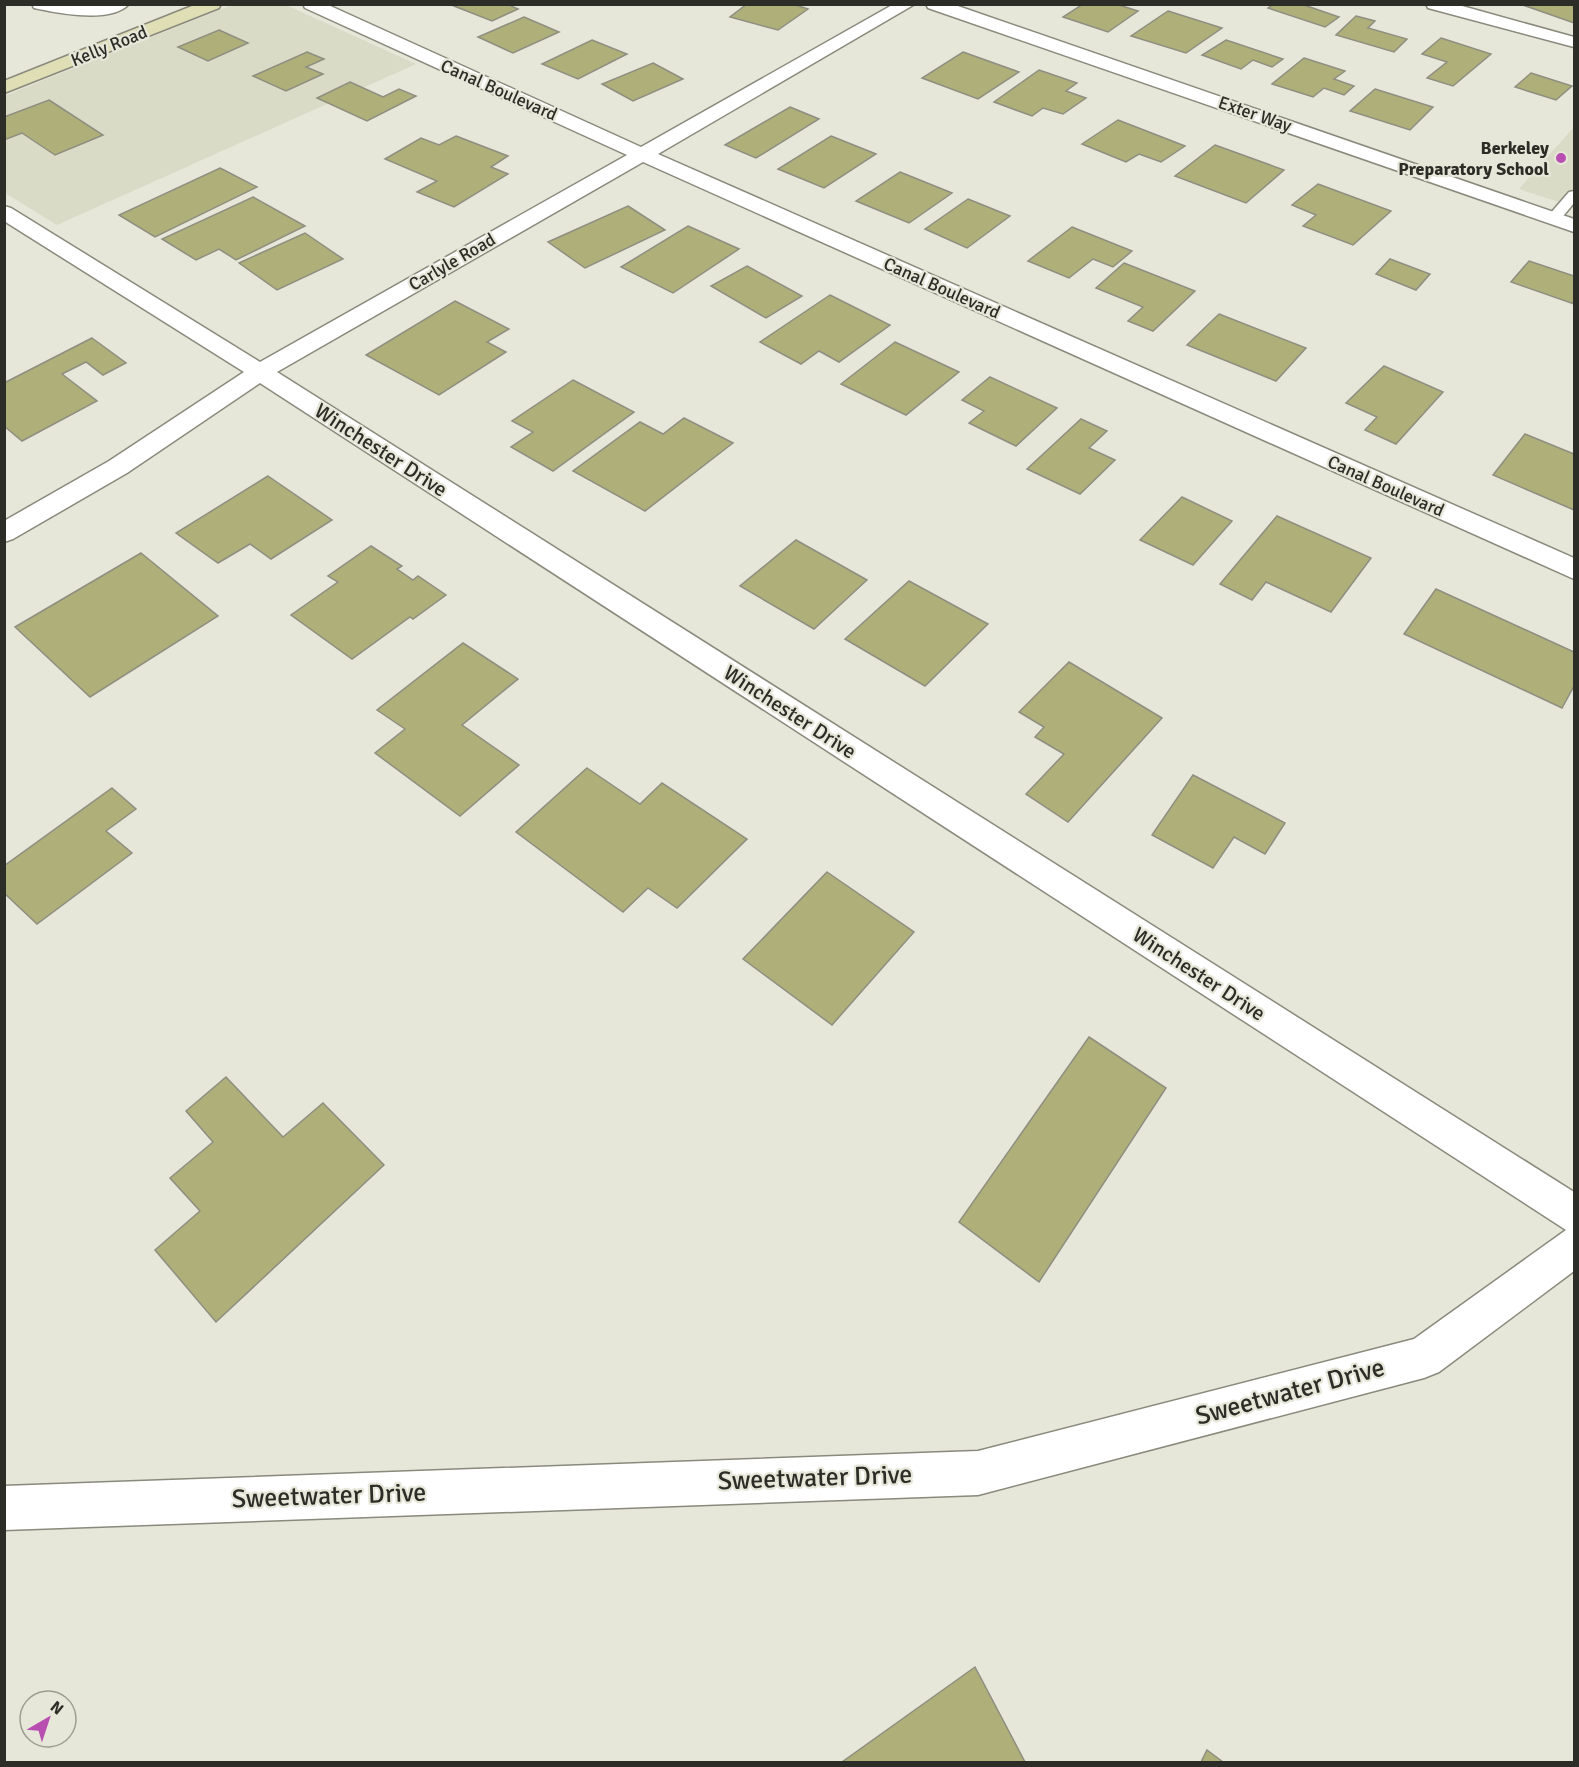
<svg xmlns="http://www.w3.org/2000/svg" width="1579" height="1767" viewBox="0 0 1579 1767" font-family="Signika,sans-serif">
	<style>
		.built { fill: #dadbc6 }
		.building { fill: #afaf7a; stroke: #8e8e81; stroke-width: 1.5 }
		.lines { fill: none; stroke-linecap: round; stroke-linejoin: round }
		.lane-casing { stroke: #89897c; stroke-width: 3 }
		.street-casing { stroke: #89897c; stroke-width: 3 }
		.secondary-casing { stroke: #89897c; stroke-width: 3 }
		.lane { fill: #fff; fill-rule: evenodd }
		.street { fill: #fff; fill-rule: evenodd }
		.secondary { fill: #dfdeb5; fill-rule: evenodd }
		.poi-dot { fill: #b84eb0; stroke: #e7e7d9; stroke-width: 2 }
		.labels { text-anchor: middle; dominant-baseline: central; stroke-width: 4.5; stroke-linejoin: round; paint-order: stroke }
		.far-street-label { font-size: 18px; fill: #2c2d27; stroke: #e7e7d9 }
		.far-poi-label { font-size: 18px; font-weight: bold; fill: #2c2d27; stroke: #e7e7d9; text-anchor: end }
		.street-label { font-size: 21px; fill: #2c2d27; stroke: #e7e7d9 }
		.near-street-label { font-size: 26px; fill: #2c2d27; stroke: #e7e7d9 }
	</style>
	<rect width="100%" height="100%" fill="#e7e7d9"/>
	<!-- built -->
	<g class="built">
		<polygon points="232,5 286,5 416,64 57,225 5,193 4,96"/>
		<polygon points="1574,127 1574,207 1519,189"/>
	</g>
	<!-- building -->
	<g class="building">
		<polygon points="457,4 507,4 518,9 492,21 454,6"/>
		<polygon points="747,4 793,4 808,9 778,30 730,17"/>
		<polygon points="1083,4 1116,4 1138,11 1108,32 1063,17"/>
		<polygon points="1274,4 1310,4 1307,6 1339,17 1325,27 1268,8"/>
		<polygon points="1520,4 1574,4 1574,23"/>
		<polygon points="1168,11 1222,28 1186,53 1131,36"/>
		<polygon points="1356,16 1375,21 1368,28 1407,39 1394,52 1336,35"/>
		<polygon points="524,17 559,32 513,53 478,37"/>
		<polygon points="219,30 248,43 208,61 178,47"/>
		<polygon points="1441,38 1491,54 1453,86 1427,78 1447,62 1422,54"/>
		<polygon points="592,40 627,54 578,79 542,64"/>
		<polygon points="1226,40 1283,59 1272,67 1253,60 1241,69 1202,55"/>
		<polygon points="307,52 324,59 306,67 323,74 286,91 253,76"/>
		<polygon points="963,52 1019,72 978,99 922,78"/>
		<polygon points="1304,58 1345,71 1334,79 1354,86 1344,95 1324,88 1313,97 1272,84"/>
		<polygon points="653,63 683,79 633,101 602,84"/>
		<polygon points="1039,70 1077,83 1066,91 1086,98 1063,114 1043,108 1032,116 994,102"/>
		<polygon points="1531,73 1572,86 1556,100 1515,87"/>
		<polygon points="350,82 383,97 399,89 416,96 367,121 317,98"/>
		<polygon points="1375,89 1433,107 1410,130 1350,111"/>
		<polygon points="49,100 103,135 55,155 22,133 4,140 4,117"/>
		<polygon points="790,107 819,119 756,158 725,145"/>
		<polygon points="1118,120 1185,146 1161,162 1139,154 1126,162 1082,144"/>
		<polygon points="456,136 508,156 491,167 508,174 454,207 417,192 437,181 385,159 421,138 439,145"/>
		<polygon points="831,136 876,154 824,188 778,169"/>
		<polygon points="1215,145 1284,170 1246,203 1175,176"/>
		<polygon points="220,168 257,187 155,237 119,215"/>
		<polygon points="900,172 952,193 909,223 856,201"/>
		<polygon points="1318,184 1391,211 1353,245 1303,226 1316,215 1292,205"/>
		<polygon points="253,197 305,226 236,260 219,249 196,260 162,239"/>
		<polygon points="968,199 1010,216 967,248 925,229"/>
		<polygon points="628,206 665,230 585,268 548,242"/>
		<polygon points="688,226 739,249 673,293 621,267"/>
		<polygon points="1072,227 1132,251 1113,267 1093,259 1069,278 1028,261"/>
		<polygon points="305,233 343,259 277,290 239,263"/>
		<polygon points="1390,259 1430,274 1416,290 1376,274"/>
		<polygon points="1529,261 1574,276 1574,304 1511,282"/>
		<polygon points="1124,263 1195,291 1153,331 1128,321 1143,307 1096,288"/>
		<polygon points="747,266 802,296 766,318 711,286"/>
		<polygon points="830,295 890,325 839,362 819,351 801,364 760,342"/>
		<polygon points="455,301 509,329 487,342 506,352 439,395 366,355"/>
		<polygon points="1219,314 1306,348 1276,381 1187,345"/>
		<polygon points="92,338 126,363 103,375 86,362 62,374 97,401 22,441 4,426 4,383"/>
		<polygon points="895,342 959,372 906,415 841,384"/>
		<polygon points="1384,366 1443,392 1396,444 1365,430 1377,417 1346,403"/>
		<polygon points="990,377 1057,408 1016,446 969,423 984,411 962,400"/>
		<polygon points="573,380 634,412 553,471 511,447 533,432 512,421"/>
		<polygon points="684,418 733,443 645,511 573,471 640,422 663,434"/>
		<polygon points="1081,419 1107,431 1089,448 1115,460 1080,494 1027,469"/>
		<polygon points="1525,434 1574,454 1574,510 1493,475"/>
		<polygon points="268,476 332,520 271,559 250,544 218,563 176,533"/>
		<polygon points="1182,497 1232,521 1193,565 1140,540"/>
		<polygon points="1277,516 1371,558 1331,612 1266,582 1252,600 1220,584"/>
		<polygon points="796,540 867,580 814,629 740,586"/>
		<polygon points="371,546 402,566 397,569 413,580 418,576 446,595 413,619 410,617 352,659 291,615 338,582 328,576"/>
		<polygon points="141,553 218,616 90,697 15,627"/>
		<polygon points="909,581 988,624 925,686 845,639"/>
		<polygon points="1436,589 1574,652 1574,686 1562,708 1404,634"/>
		<polygon points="463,643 518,679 462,725 519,765 460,816 375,753 405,729 377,710"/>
		<polygon points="1069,662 1162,718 1068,822 1026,794 1064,754 1035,737 1044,727 1019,712"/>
		<polygon points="587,768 640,804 662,783 747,839 677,908 648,888 623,912 516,832"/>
		<polygon points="1193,775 1285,823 1265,854 1234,837 1213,868 1152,835"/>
		<polygon points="112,788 136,809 106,831 132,853 37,924 4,893 4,866"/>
		<polygon points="827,872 914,932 832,1025 743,959"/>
		<polygon points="1089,1037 1166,1088 1039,1282 959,1222"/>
		<polygon points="226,1077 283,1137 323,1103 384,1165 216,1322 155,1250 200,1211 170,1178 213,1142 186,1111"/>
		<polygon points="975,1667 1025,1762 842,1762"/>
		<polygon points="1207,1750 1223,1762 1201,1762"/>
	</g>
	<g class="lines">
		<!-- lane casing -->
		<g class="lane-casing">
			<polygon id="lane" points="1574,191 1574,203 1559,221 1549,221 1547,218 1549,215 1569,192"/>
		</g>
		<!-- street casing -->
		<g class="street-casing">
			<g id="street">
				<path d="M32,4H129C111,24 57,13 34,8Z"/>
				<polygon points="303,4 326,4 641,147 894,4 915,4 658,154 1574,558 1574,579 643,162 277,372 1574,1192 1574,1271 1439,1372 1424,1378 978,1495 4,1530 4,1486 978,1451 1414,1339 1566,1230 260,383 127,473 13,539 4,542 4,521 109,461 244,372 4,221 4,206 11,208 260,362 627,155 305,8"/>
				<polygon points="926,4 952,4 1574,219 1574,232 928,8"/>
				<polygon points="1426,4 1455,4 1574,37 1574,47 1428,8"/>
			</g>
		</g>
		<!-- secondary casing -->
		<g class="secondary-casing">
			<polygon id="secondary" points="197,4 221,4 219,8 4,93 4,81"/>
		</g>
		<!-- lane -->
		<use href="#lane" class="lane"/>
		<!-- street -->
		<use href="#street" class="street"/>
		<!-- secondary -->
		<use href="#secondary" class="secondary"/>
	</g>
	<!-- markers -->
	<circle class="poi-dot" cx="1561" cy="158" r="6"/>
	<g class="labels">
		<!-- far-street labels -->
		<g class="far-street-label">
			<text transform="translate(109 46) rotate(-22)">Kelly Road</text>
			<text transform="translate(499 90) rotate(24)">Canal Boulevard</text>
			<text transform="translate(1255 114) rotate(19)">Exter Way</text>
			<text transform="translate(452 262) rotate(-30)">Carlyle Road</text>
			<text transform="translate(942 288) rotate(24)">Canal Boulevard</text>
			<text transform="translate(1386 486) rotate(24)">Canal Boulevard</text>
		</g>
		<!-- far-poi labels -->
		<g class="far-poi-label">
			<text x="1549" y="148">Berkeley<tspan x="1549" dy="21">Preparatory School</tspan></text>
		</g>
		<!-- street labels -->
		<g class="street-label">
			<text transform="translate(381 450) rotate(33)">Winchester Drive</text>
			<text transform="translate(790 712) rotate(33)">Winchester Drive</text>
			<text transform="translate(1199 974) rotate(33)">Winchester Drive</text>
		</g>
		<!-- near-street labels -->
		<g class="near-street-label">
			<text transform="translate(1290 1392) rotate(-15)">Sweetwater Drive</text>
			<text transform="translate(815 1478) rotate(-2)">Sweetwater Drive</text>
			<text transform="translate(329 1496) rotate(-2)">Sweetwater Drive</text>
		</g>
	</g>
	<!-- border -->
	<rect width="1579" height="1767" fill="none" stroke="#2c2d27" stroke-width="12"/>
	<!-- north arrow -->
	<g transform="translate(48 1719) rotate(39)"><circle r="28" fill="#e7e7d9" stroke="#9c9d92" stroke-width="1.5"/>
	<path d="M0-4.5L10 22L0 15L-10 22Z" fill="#b84eb0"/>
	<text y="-9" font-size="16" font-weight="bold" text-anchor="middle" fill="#2c2d27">N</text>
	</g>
</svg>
